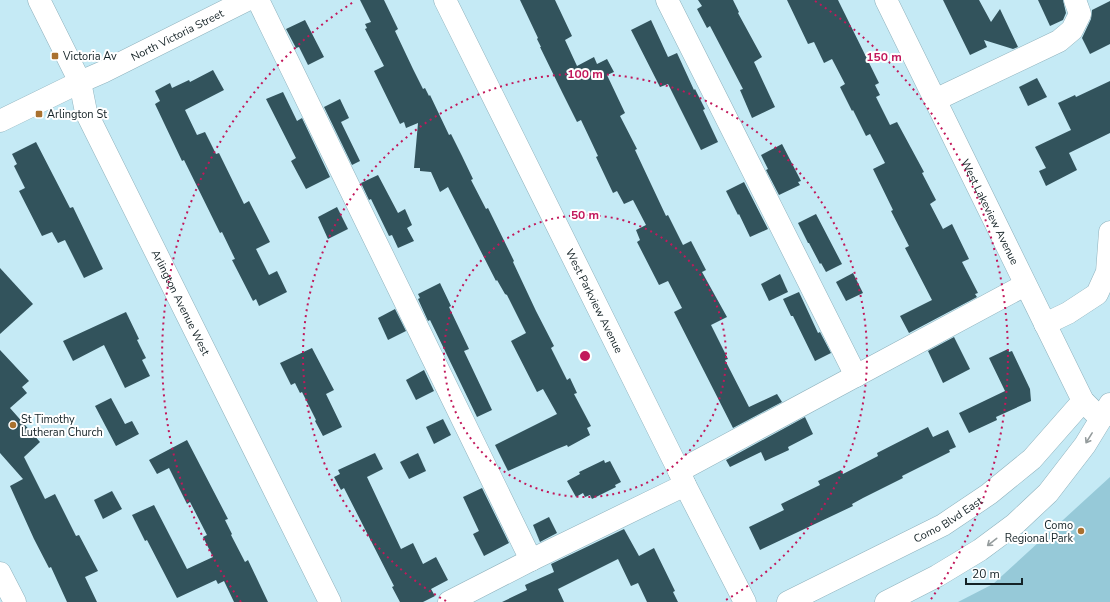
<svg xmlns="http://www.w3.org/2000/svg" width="1110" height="602" viewBox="0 0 1110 602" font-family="'Nunito Sans',sans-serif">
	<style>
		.green { fill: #96c9d8 }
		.building { fill: #32535c }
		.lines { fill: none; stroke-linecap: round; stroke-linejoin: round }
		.minor-casing { stroke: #8fb2bd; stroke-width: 23 }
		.minor { stroke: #fff; stroke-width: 22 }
		.oneway { stroke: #959c9d }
		.ring { fill: none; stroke: #c2185b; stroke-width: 2; stroke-dasharray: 2 4 }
		.poi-dot { fill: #a9712f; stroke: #fff; stroke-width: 1.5 }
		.labels { text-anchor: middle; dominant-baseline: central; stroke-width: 4; stroke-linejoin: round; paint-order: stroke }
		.street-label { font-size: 11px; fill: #142226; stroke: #fff }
		.poi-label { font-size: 11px; fill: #142226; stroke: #fff; text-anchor: start }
		.centre { fill: #c2185b; stroke: #fff; stroke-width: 2 }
		.ring-label { font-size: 12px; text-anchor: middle; font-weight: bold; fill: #c2185b; stroke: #fff; stroke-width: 4; stroke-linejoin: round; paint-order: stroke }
	</style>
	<rect width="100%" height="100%" fill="#c5eaf5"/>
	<!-- green -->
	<polygon class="green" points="1110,477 1110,602 958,602 993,584"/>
	<!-- building -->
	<g class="building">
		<polygon points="360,0 384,0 398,29 395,31 413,69 423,89 425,88 429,96 430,95 449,135 451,134 462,156 473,179 471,180 486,209 488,208 514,261 513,262 536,311 554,346 551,348 567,380 570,378 577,393 574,394 591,426 587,428 590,435 568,447 567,445 557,449 508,471 495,445 557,414 543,389 537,392 511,341 526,333 507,295 505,294 497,280 496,281 448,187 440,192 431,172 420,171 420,168 414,168 418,123 406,128 404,122 400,124 374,71 384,66 365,29 367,28 365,24 371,22"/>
		<polygon points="520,0 555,0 572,36 565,40 577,66 594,57 597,64 607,59 614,72 607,75 625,113 620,116 637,149 635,150 666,216 668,215 683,245 691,241 706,270 702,272 727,317 711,325 728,359 725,360 749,407 777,394 782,402 733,428 674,312 682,308 668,281 659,285 637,242 640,240 636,230 646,225 633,200 624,204 617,191 613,193 596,157 598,156 590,139 581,120 577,122 562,92 540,47 541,47 537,39 538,38"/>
		<polygon points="698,0 733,0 739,12 738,13 762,57 754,62 775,107 752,118 740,90 743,89 710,26 707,28 697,9 702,6"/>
		<polygon points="787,0 838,0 879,83 875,85 880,95 876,97 890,125 897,122 924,172 922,173 936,200 930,204 943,229 952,224 969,259 962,262 978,293 975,294 977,297 909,333 900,316 932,300 905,248 909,246 891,211 893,210 873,169 885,163 870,134 866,136 853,110 852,111 840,87 845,84 832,59 824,63 814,42 808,44"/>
		<polygon points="943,0 979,0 991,22 1000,9 1018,47 1013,49 984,40 987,47 970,55"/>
		<polygon points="1038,0 1063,0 1066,13 1063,20 1050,26"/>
		<polygon points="1110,1 1110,44 1090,54 1082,38 1091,19 1092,10"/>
		<polygon points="305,20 324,57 308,65 299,47 296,48 286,29"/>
		<polygon points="651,20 668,57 677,53 694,90 695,89 705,109 703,110 718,142 701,150 668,84 660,87 631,30"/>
		<polygon points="213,70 224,90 185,110 197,135 205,132 216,154 219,153 244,204 249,201 270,242 256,249 269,275 277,271 287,292 259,306 256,299 253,301 232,260 235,259 222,232 220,233 184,160 182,161 155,104 160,101 155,91 170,83 172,88 189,80 190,82"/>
		<polygon points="1037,78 1047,97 1028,106 1019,87"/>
		<polygon points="1110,81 1110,133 1069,153 1077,170 1046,186 1039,171 1046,168 1035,147 1071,130 1058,103 1075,95 1076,97"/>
		<polygon points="283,92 297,121 302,118 330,177 306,189 291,161 296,158 266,99"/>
		<polygon points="340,99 349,118 341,122 360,161 352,165 324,107"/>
		<polygon points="36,142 70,208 73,207 103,269 84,278 65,240 58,243 52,232 42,236 19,191 25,188 14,166 17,164 12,154"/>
		<polygon points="782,144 801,181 798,182 800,185 779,195 766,170 768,169 761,155"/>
		<polygon points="378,175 398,213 405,209 412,225 407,228 414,241 398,248 392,235 389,236 371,199 369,200 361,183"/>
		<polygon points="744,182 768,229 750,237 739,214 738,215 726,191"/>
		<polygon points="337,207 348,229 328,239 318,217"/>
		<polygon points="816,214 842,264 826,272 821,263 820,264 809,243 808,243 798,223"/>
		<polygon points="0,268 33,304 0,334"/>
		<polygon points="853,273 863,293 846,301 836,282"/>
		<polygon points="780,274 788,292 769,301 761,284"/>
		<polygon points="440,283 451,306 449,307 469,349 464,351 492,410 477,417 430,320 428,321 418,299 420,298 418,294"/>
		<polygon points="799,292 818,333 820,332 831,353 815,361 793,316 791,316 783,299"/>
		<polygon points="395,309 406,331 388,340 378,318"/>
		<polygon points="126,312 139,339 137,340 146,358 142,360 150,376 125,388 104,345 73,361 63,341"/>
		<polygon points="954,337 970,369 943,383 928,351"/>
		<polygon points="312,348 334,390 326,394 342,427 323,436 315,421 316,420 302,392 300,393 295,383 291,385 280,363"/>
		<polygon points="1008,349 1009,352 1012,351 1030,389 1031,401 996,417 997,420 969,433 959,413 1005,391 989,358"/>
		<polygon points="0,350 29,381 22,387 27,393 10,408 40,442 24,457 45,499 55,494 76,536 79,535 98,571 85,577 97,602 67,602 51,567 49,568 34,539 10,486 23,479 0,453"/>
		<polygon points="424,370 434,391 416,400 406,380"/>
		<polygon points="111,398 125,424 132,421 139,434 116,446 95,406"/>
		<polygon points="805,417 813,434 788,447 789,450 765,461 761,452 730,467 726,460"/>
		<polygon points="443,419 451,435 434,444 426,427"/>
		<polygon points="928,427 933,437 948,430 956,447 949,450 950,452 902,476 903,478 863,498 852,504 853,506 760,550 749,527 784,510 781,504 820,485 818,481 841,470 843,474 878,456 877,453"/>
		<polygon points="187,440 228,519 225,520 232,534 231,535 245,562 248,560 268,602 234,602 224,581 218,584 216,580 177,598 147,540 145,541 132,515 154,505 187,569 213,557 203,537 207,535 190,502 187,504 169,468 157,474 149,460"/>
		<polygon points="375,453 383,469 367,477 401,549 413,543 423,564 436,557 448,580 431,589 435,596 423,602 400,602 392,587 394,586 344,488 341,490 334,477 340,474 338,470"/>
		<polygon points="418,453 426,471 409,479 400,462"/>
		<polygon points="604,460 605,463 610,461 621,482 615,485 616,487 592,499 590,495 585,497 583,493 576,497 567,481 580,474 579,472"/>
		<polygon points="482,488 509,543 484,556 473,534 479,531 463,497"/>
		<polygon points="112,491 122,509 103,519 94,500"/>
		<polygon points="549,517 557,533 540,542 533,525"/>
		<polygon points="624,529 639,556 654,548 675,591 673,592 678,602 647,602 638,583 631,586 618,559 558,589 564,602 502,602 527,590 525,585 554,572 551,564"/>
	</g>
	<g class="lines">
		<!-- minor casing -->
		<g class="minor-casing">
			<g id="minor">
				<path id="s1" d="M39,0L80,82L86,112L330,602"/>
				<polyline points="258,0 531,560"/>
				<path id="s2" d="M445,0L679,471L685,485L745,602"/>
				<polyline points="667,0 856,376"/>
				<path id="s3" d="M886,0L1083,401L1101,419"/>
				<polyline points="935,100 1059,41 1072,30 1080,14 1075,0"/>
				<path id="s4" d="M0,121L80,82L103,72L247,0"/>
				<polyline points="1045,324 1068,313 1097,294 1107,272 1110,232"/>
				<polyline points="679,471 1025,285"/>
				<polyline points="0,573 15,602"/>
				<polyline points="449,602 531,560 685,485"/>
				<path id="s5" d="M788,602L943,525L989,494L1032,459L1083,401"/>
				<polyline points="886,602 937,576 980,550 1015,524 1048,493 1085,445 1110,404"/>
			</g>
		</g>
		<!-- minor -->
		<use href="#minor" class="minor"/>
	</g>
	<!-- one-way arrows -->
	<defs><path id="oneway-shaft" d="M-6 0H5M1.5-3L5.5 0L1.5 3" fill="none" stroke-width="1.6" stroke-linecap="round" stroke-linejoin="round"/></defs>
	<g class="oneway">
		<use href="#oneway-shaft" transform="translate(1089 438) rotate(122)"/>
		<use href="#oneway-shaft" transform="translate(992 542) rotate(142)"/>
	</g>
	<!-- distance rings -->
	<g class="ring">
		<circle cx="585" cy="356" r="141"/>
		<path d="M446 601A282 282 0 1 1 724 601"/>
		<path d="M241 602A423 423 0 0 1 355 1M815 1A423 423 0 0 1 929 602"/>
	</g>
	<!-- markers -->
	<g class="poi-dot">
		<rect x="51" y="52" width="8" height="8" rx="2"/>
		<rect x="35" y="110" width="8" height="8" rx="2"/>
		<circle cx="13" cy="425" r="4"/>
		<circle cx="1081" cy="531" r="4"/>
	</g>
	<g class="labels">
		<!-- street labels -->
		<g class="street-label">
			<text stroke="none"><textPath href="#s4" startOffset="197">North Victoria Street</textPath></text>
			<text stroke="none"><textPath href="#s3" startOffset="236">West Lakeview Avenue</textPath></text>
			<text stroke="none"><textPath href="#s2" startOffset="336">West Parkview Avenue</textPath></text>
			<text stroke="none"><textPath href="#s1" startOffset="335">Arlington Avenue West</textPath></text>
			<text stroke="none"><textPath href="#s5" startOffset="180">Como Blvd East</textPath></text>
		</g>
		<!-- poi labels -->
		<g class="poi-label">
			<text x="63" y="56">Victoria Av</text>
			<text x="47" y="114">Arlington St</text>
			<text x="21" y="419">St Timothy<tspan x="21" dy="13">Lutheran Church</tspan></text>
			<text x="1073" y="525" text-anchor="end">Como<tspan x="1073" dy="13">Regional Park</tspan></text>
		</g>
	</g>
	<circle cx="585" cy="356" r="6" class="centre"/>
	<g class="ring-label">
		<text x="884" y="61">150 m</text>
		<text x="585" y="78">100 m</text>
		<text x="585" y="219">50 m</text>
	</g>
	<!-- scale -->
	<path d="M966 578v6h56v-6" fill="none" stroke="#142226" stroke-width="2"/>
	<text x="972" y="578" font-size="12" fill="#142226" stroke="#ffffff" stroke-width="3" paint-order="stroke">20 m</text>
</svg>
